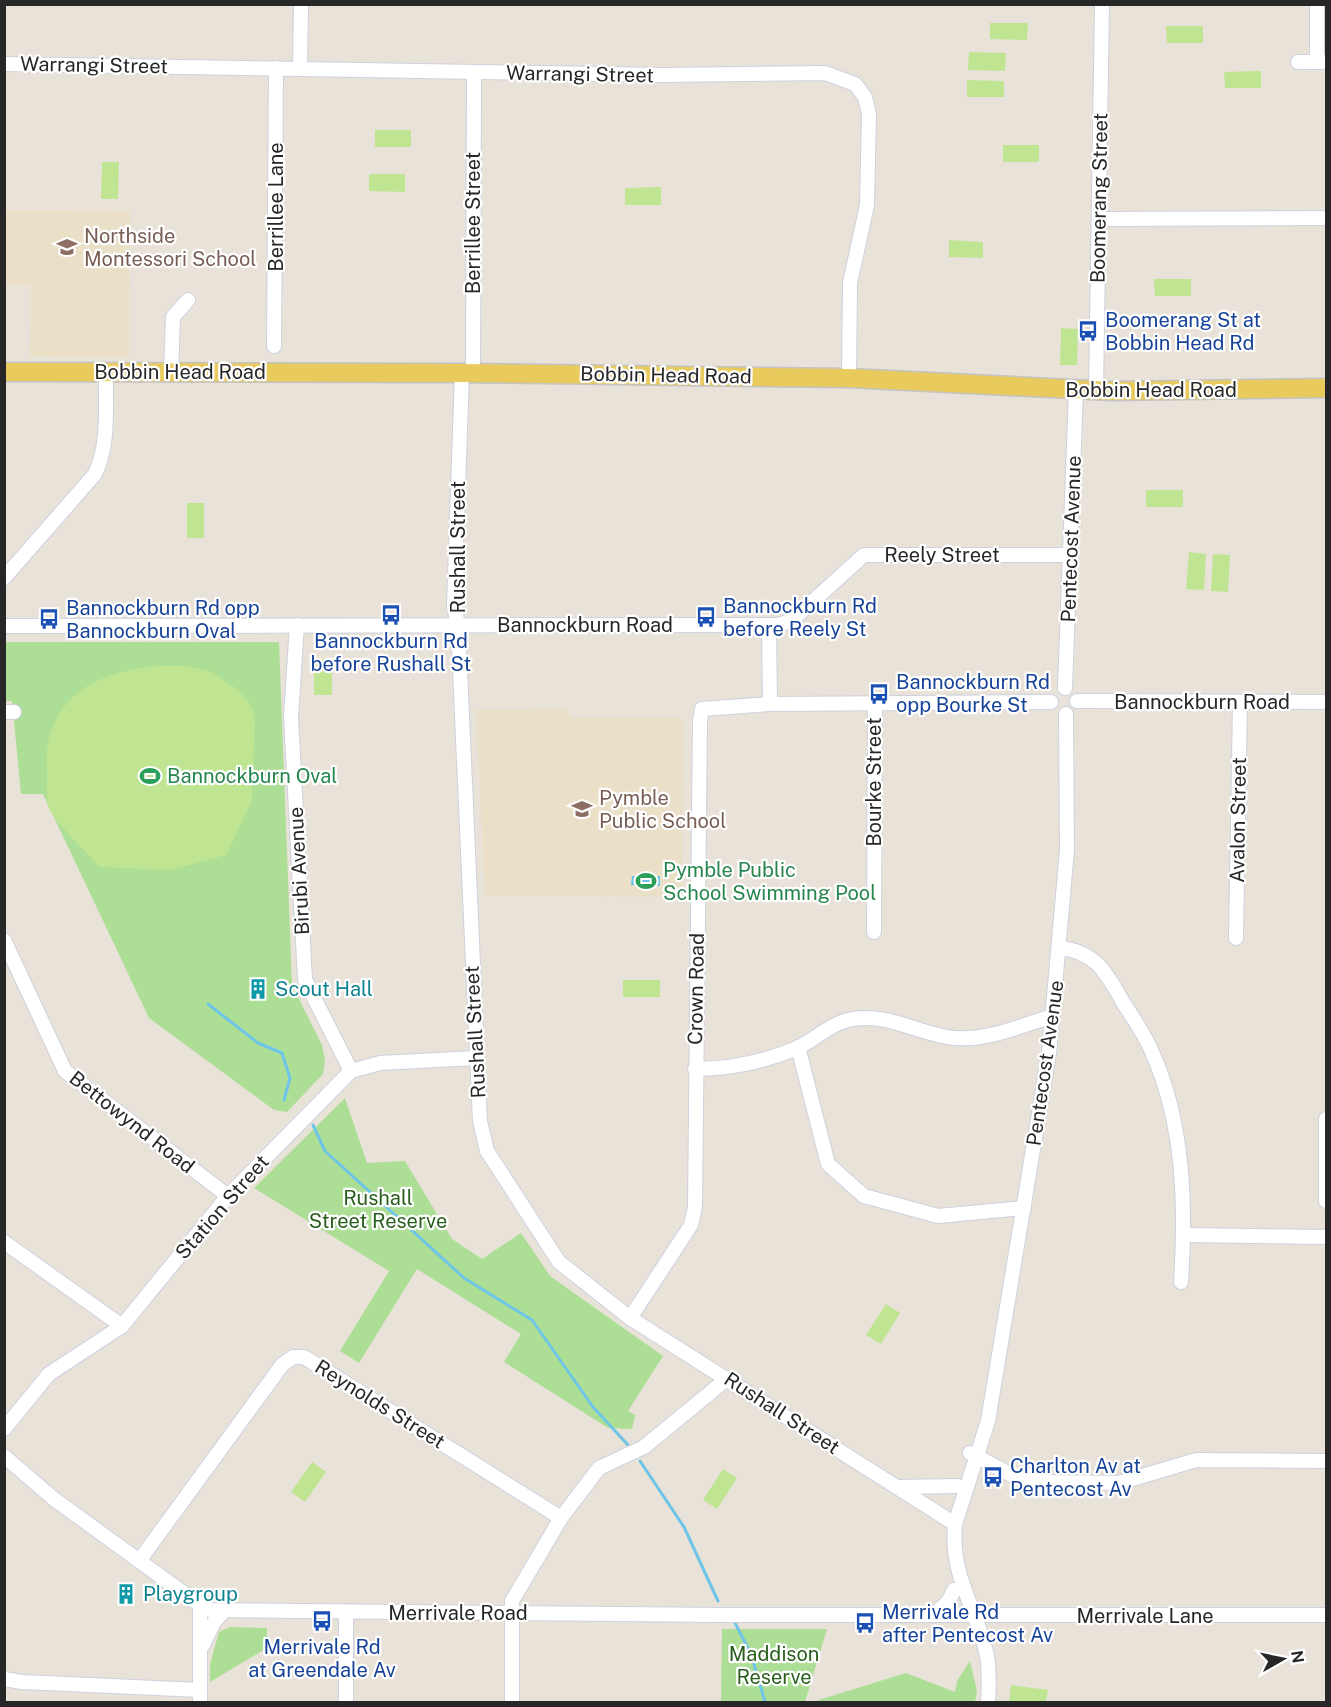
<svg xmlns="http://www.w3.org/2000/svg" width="1331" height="1707" viewBox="0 0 1331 1707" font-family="'Public Sans',sans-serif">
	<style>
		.education { fill: #eae0c8 }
		.green { fill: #adde96 }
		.pitch { fill: #c0e592 }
		.water { fill: #6ec5e8 }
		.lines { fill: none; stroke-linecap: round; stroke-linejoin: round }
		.stream { stroke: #6ec5e8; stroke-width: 3 }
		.minor-casing { stroke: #ced1df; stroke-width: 16 }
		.major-casing { stroke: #c3c3c3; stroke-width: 21 }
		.minor { stroke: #fff; stroke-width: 14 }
		.major { stroke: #e9cb5d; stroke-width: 18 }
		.labels { text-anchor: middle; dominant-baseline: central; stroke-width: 4.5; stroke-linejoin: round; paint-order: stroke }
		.street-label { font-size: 20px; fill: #272727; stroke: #fff }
		.education-label { font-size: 20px; fill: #785e54; stroke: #fff; text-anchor: start }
		.transit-label { font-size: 20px; fill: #164399; stroke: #fff; text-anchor: start }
		.leisure-label { font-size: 20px; fill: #27864d; stroke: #fff; text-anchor: start }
		.culture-label { font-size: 20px; fill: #0d838f; stroke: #fff; text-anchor: start }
		.park-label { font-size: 20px; fill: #285e1c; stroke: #fff }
	</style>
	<rect width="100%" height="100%" fill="#e9e2d8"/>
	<!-- education -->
	<g class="education">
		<polygon points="5,210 130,211 129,357 30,356 31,285 5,284"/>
		<polygon points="566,709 571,718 679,718 683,721 682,897 485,896 476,710"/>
	</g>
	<!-- green -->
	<g class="green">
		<polygon points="4,642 279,642 292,985 322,1045 325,1060 323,1074 287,1112 274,1110 149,1018 43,794 21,794 12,701 5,701"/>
		<polygon points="345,1098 367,1163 405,1161 452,1239 482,1259 521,1233 550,1276 663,1356 628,1411 635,1415 632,1429 608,1428 504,1362 521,1334 417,1269 359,1363 340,1351 389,1271 254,1188"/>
		<polygon points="230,1627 267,1628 267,1648 210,1682 210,1664 219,1632"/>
		<polygon points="722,1629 827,1629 805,1702 721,1702"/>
		<polygon points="970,1661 977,1691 975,1702 812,1702 906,1673 955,1692 957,1681"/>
	</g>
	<!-- pitch -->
	<g class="pitch">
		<polygon points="990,23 1028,23 1027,40 990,39"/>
		<polygon points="1166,26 1203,26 1203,43 1167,43"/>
		<polygon points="969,52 1006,53 1005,71 968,70"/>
		<polygon points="1261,71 1261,88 1225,88 1224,72"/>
		<polygon points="967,80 1004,81 1004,97 967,97"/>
		<rect x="375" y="130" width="36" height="17"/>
		<rect x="1003" y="145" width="36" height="17"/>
		<polygon points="102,162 119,162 118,199 101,199"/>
		<polygon points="369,174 405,174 405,192 369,191"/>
		<polygon points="661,187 661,205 625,205 625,188"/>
		<polygon points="949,240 983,242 983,258 949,257"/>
		<polygon points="1154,279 1191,279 1191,296 1155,296"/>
		<polygon points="1061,328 1078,329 1077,365 1060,365"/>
		<rect x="1146" y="490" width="37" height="17"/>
		<rect x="187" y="503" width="17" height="35"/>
		<polygon points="1189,552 1206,554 1204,590 1186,589"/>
		<polygon points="1213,554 1230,555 1228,592 1211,591"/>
		<rect x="314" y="659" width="18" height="36"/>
		<path d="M158,666H187L211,672L237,689L249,702L255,717L252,801L226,855L170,870L100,867C90,856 53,820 49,808C45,798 48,782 47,771C43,699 94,672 158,666Z"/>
		<rect x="623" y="980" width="37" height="17"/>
		<polygon points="886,1304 900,1313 881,1344 866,1335"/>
		<polygon points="312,1462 326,1472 305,1502 291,1492"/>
		<polygon points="723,1469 737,1478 717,1509 703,1500"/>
		<polygon points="1011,1685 1048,1690 1046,1702 1009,1701"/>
	</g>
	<!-- water -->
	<polygon class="water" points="632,876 660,876 660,886 631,885"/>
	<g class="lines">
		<!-- stream -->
		<g class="stream">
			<polyline points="208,1004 258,1043 282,1053 290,1078 284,1100"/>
			<polyline points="313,1125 325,1151 464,1278 532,1320 593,1407 628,1445"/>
			<polyline points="640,1461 684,1527 718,1601"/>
			<polyline points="734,1621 751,1654 765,1702"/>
		</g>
		<!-- minor casing -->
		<g class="minor-casing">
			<g id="minor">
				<polyline points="1298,62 1326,62"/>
				<polyline points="1317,62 1317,4"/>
				<polyline points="4,64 663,75 825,73 855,84 865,97 869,114 867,205 850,283 849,378"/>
				<polyline points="300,68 301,4"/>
				<polyline points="1099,219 1326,218"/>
				<polyline points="274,346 276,68"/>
				<polyline points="171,372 173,317 188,300"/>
				<polyline points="462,373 454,606 458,625 480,1121 487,1151 559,1262 630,1318 955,1524"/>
				<polyline points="473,373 474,72"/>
				<polyline points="1096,391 1102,4"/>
				<path d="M4,578L95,474C110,443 105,405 106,372"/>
				<polyline points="297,625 291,717 305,980 351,1071"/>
				<polyline points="769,625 770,704"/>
				<polyline points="4,626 778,625 791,621 864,555 1070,555"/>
				<polyline points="1065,688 1076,390"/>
				<polyline points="1077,701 1326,702"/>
				<polyline points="4,712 14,712"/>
				<polyline points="874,932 875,704"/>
				<polyline points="1236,938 1240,702"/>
				<polyline points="4,940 65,1071 228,1196"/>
				<path d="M1059,948C1096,951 1107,974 1124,1004C1134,1019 1145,1035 1152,1052C1184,1123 1186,1206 1181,1282"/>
				<polyline points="798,1047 828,1164 864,1196 938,1216 1024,1208"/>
				<path d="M695,1069C731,1069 764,1062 797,1048C816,1039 832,1022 853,1019C890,1013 920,1035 955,1038C988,1041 1022,1025 1053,1016"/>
				<polyline points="1326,1119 1326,1201"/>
				<polyline points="1184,1235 1326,1237"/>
				<polyline points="4,1242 122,1326"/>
				<polyline points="630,1318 691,1225 695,1207 700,721 702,709 770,704 1051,702"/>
				<polyline points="4,1429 49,1374 122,1326 228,1196 351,1071 380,1063 476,1058"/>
				<polyline points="970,1453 1019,1479 1049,1482 1119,1483 1196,1460 1326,1461"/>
				<polyline points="4,1456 54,1499 200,1605 210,1610 724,1615 1326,1615"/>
				<polyline points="898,1487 957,1486"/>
				<polyline points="139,1561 282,1365 293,1357 304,1357 561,1518"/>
				<polyline points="200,1605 200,1702"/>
				<polyline points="346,1612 346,1702"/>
				<polyline points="934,1614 948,1602 954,1590"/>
				<polyline points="203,1645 214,1622 224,1611"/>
				<polyline points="4,1679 22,1682 200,1690"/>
				<polyline points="512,1702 512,1601 561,1518 599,1468 644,1447 728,1378"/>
				<path d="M988,1702C989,1692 989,1666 987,1656C977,1608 950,1577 955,1524L988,1421L1049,1053L1067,850L1066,714"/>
			</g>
		</g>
		<!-- major casing -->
		<g class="major-casing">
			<polyline id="major" points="4,372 462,373 849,378 1111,391 1326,388"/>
		</g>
		<!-- minor -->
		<use href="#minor" class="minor"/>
		<!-- major -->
		<use href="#major" class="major"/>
	</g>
	<!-- icons -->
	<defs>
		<g id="school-bare" transform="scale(1.62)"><path d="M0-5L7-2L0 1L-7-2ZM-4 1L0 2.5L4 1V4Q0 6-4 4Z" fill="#8d6e63" stroke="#fff" stroke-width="2.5" paint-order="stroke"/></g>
		<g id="bus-bare" transform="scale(1.62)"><path d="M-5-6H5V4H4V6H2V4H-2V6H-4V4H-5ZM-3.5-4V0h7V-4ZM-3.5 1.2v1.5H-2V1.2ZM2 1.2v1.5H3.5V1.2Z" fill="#1a4fb4" stroke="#fff" stroke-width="2.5" paint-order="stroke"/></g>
		<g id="stadium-bare" transform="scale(1.62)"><path d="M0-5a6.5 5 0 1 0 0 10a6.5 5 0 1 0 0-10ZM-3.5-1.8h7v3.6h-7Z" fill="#2e9e5b" stroke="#fff" stroke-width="2.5" paint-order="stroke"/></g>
		<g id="building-bare" transform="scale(1.62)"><path d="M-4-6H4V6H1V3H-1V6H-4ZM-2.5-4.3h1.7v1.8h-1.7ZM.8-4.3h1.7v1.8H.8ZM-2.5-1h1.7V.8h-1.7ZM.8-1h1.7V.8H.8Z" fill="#0f9aa8" stroke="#fff" stroke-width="2.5" paint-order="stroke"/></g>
	</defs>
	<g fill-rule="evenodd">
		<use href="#school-bare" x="67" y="247"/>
		<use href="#bus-bare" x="1088" y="331"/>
		<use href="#bus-bare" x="391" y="615"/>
		<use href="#bus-bare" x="706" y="617"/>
		<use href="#bus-bare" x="49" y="619"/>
		<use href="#bus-bare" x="879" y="694"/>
		<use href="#stadium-bare" x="150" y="776"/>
		<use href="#school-bare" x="582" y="809"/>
		<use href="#stadium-bare" x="646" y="881"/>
		<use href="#building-bare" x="258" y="989"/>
		<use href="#bus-bare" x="993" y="1477"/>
		<use href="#building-bare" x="126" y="1594"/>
		<use href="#bus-bare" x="322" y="1621"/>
		<use href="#bus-bare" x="865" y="1623"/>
	</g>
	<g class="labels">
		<!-- street labels -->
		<g class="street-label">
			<text transform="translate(94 65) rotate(1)">Warrangi Street</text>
			<text transform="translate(580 74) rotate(1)">Warrangi Street</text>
			<text transform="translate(1099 198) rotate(-89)">Boomerang Street</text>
			<text transform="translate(276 207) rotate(-90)">Berrillee Lane</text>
			<text transform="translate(473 223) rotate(-90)">Berrillee Street</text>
			<text x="180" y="372">Bobbin Head Road</text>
			<text transform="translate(666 375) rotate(1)">Bobbin Head Road</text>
			<text x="1151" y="390">Bobbin Head Road</text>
			<text transform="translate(1071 539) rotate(-88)">Pentecost Avenue</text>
			<text transform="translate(458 547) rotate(-90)">Rushall Street</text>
			<text x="942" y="555">Reely Street</text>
			<text x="585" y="625">Bannockburn Road</text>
			<text x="1202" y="702">Bannockburn Road</text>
			<text transform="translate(874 782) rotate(-90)">Bourke Street</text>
			<text transform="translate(1238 820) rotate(-89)">Avalon Street</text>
			<text transform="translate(299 871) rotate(-93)">Birubi Avenue</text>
			<text transform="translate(696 989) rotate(-89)">Crown Road</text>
			<text transform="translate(475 1032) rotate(-93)">Rushall Street</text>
			<text transform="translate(1045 1063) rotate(-82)">Pentecost Avenue</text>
			<text transform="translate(132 1122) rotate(38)">Bettowynd Road</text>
			<text transform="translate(222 1207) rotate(-49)">Station Street</text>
			<text transform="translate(380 1404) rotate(32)">Reynolds Street</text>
			<text transform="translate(782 1413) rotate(33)">Rushall Street</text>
			<text x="458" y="1613">Merrivale Road</text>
			<text x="1145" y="1616">Merrivale Lane</text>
		</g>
		<!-- education labels -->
		<g class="education-label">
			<text x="84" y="236">Northside<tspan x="84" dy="23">Montessori School</tspan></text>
			<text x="599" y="798">Pymble<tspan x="599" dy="23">Public School</tspan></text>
		</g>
		<!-- transit labels -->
		<g class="transit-label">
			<text x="1105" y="320">Boomerang St at<tspan x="1105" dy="23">Bobbin Head Rd</tspan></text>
			<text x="723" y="606">Bannockburn Rd<tspan x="723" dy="23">before Reely St</tspan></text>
			<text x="66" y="608">Bannockburn Rd opp<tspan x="66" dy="23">Bannockburn Oval</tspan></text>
			<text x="391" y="641" text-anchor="middle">Bannockburn Rd<tspan x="391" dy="23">before Rushall St</tspan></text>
			<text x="896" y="682">Bannockburn Rd<tspan x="896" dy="23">opp Bourke St</tspan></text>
			<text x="1010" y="1466">Charlton Av at<tspan x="1010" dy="23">Pentecost Av</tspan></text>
			<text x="882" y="1612">Merrivale Rd<tspan x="882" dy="23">after Pentecost Av</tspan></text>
			<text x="322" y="1647" text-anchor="middle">Merrivale Rd<tspan x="322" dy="23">at Greendale Av</tspan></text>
		</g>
		<!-- leisure labels -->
		<g class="leisure-label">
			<text x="167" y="776">Bannockburn Oval</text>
			<text x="663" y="870">Pymble Public<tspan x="663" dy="23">School Swimming Pool</tspan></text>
		</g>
		<!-- culture labels -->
		<g class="culture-label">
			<text x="275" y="989">Scout Hall</text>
			<text x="143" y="1594">Playgroup</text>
		</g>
		<!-- park labels -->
		<g class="park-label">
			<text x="378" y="1198">Rushall<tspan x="378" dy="23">Street Reserve</tspan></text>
			<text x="774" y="1654">Maddison<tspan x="774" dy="23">Reserve</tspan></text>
		</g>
	</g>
	<!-- border -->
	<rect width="1331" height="1707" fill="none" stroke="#272727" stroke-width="12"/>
	<!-- north arrow -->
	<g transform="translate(1283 1659) rotate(81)" stroke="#ffffff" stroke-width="4.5" paint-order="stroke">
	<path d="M0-4.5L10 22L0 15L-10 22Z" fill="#272727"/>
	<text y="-9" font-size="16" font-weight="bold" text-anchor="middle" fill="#272727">N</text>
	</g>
</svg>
